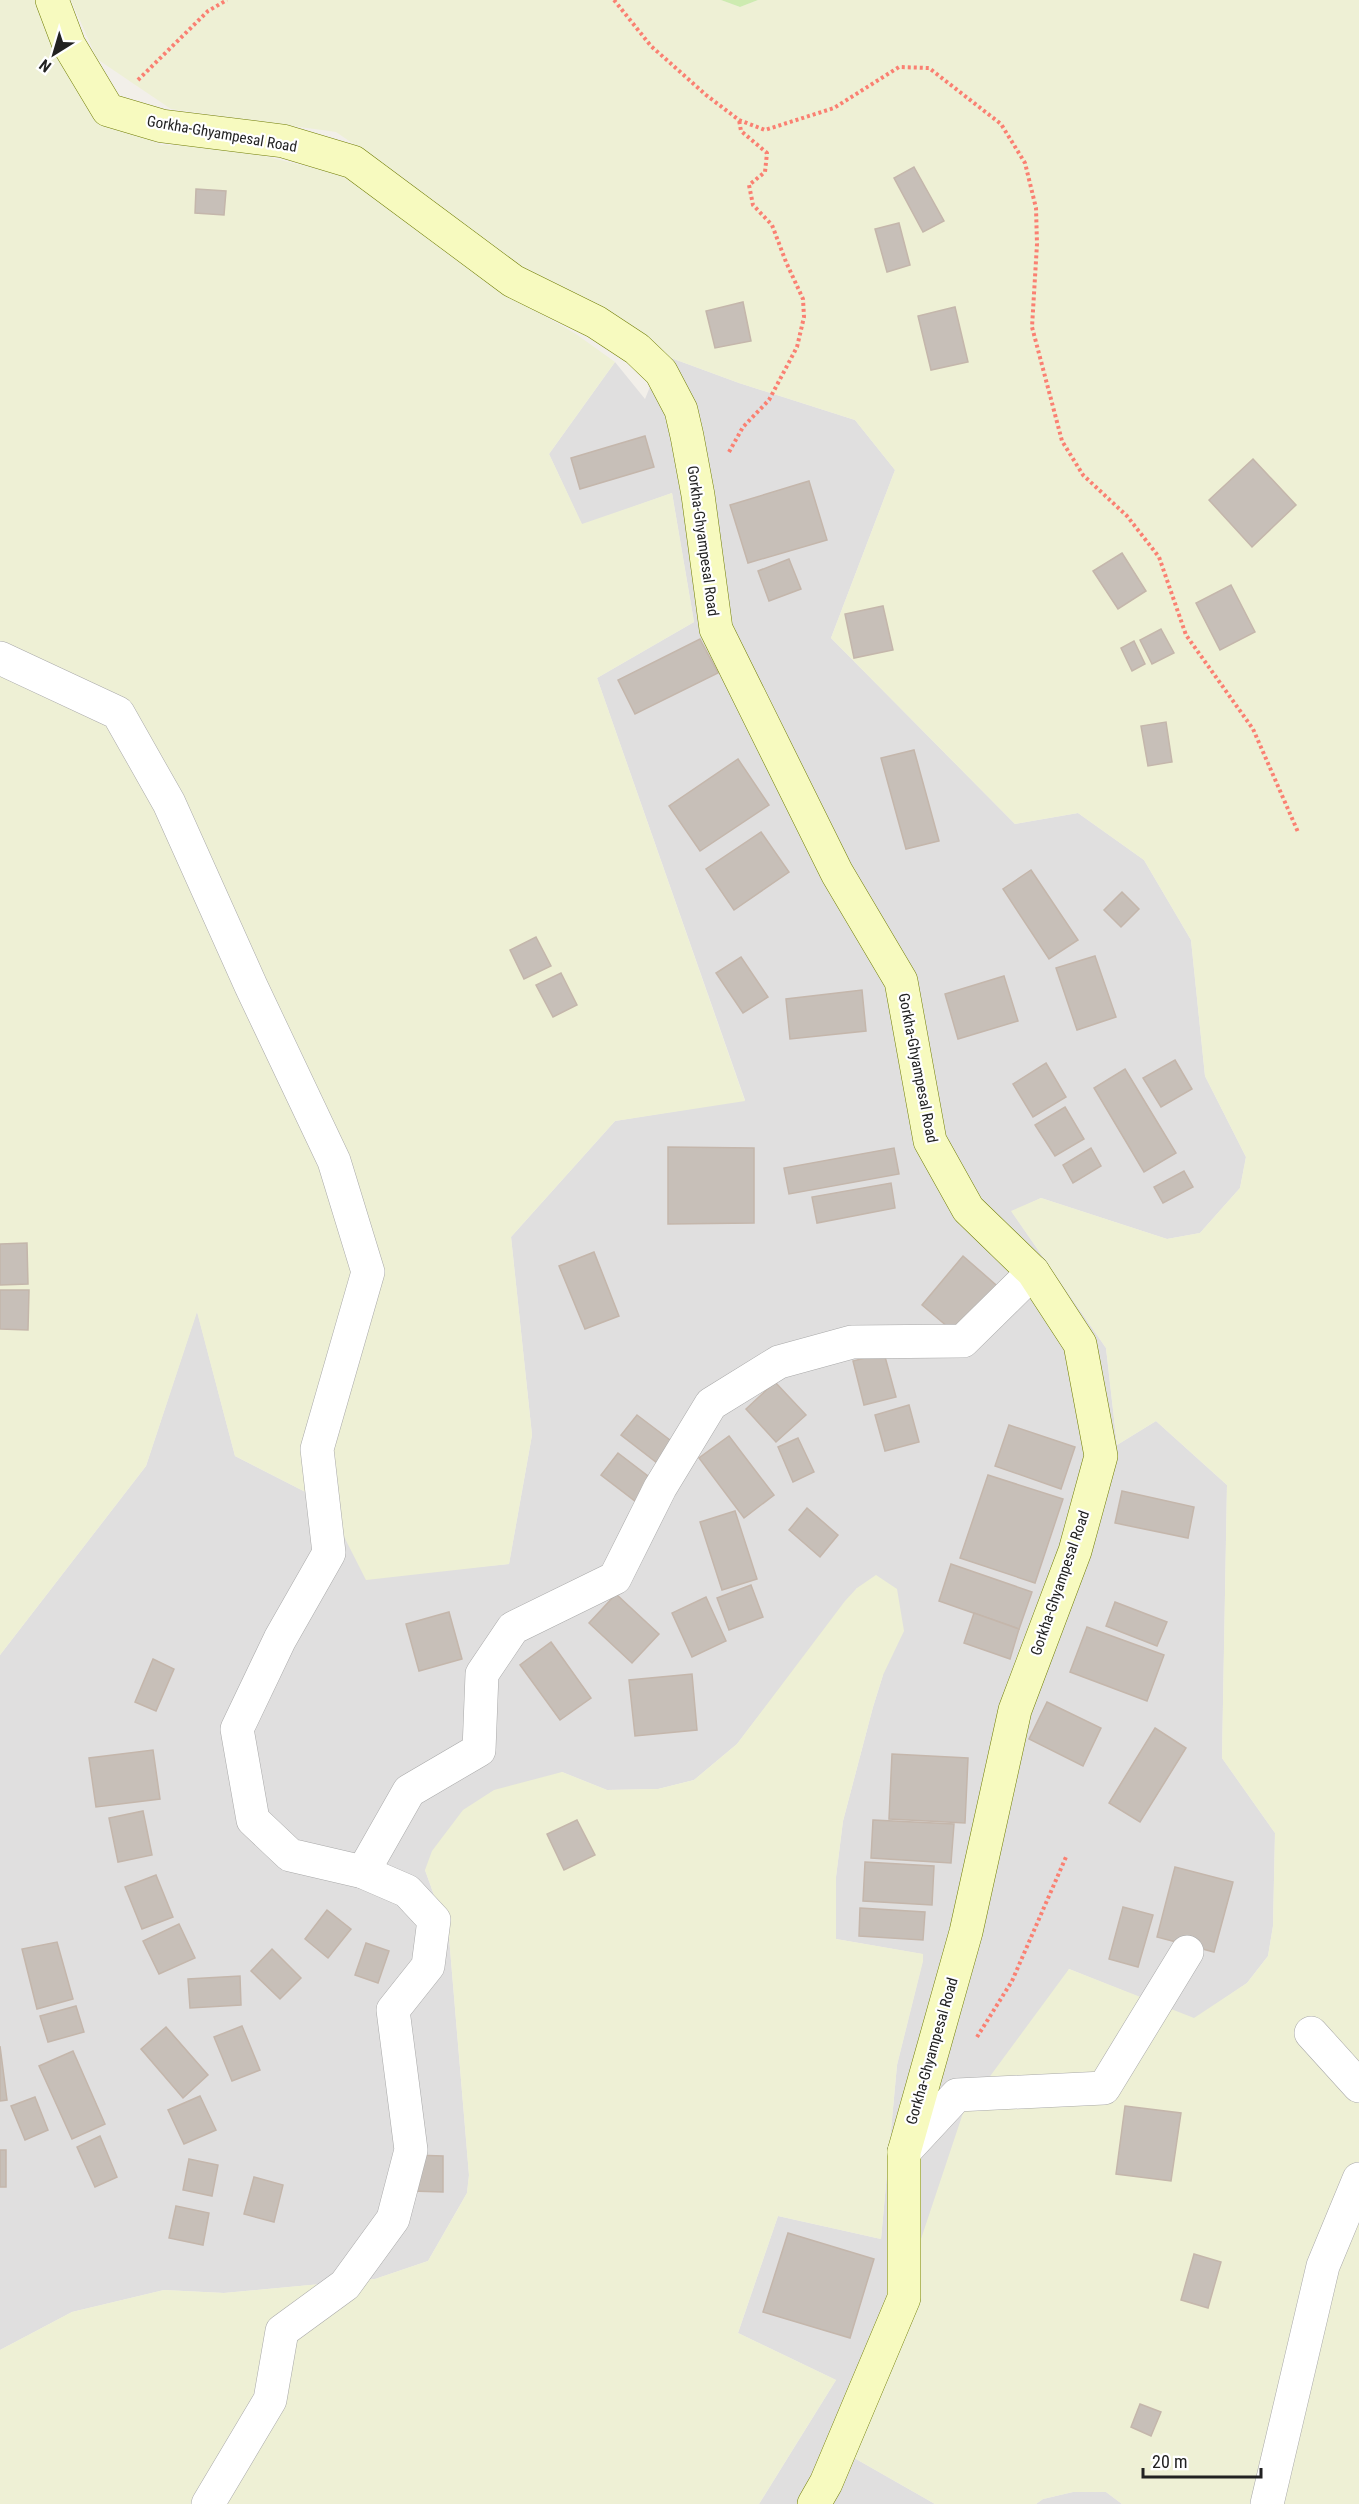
<svg xmlns="http://www.w3.org/2000/svg" width="1359" height="2504" viewBox="0 0 1359 2504" font-family="'Roboto Condensed',sans-serif">
	<style>
		.residential { fill: #e0dfdf }
		.farmland { fill: #eef0d5 }
		.grass { fill: #cdebb0 }
		.building { fill: #c7bfb8; stroke: #c4b6ab; stroke-width: 1.5 }
		.lines { fill: none; stroke-linecap: round; stroke-linejoin: round }
		.minor-casing { stroke: #a9a9a9; stroke-width: 34 }
		.secondary-casing { stroke: #707d05; stroke-width: 34 }
		.path { stroke: #fa8072; stroke-width: 4; stroke-dasharray: 3 3; stroke-linecap: butt }
		.minor { stroke: #fff; stroke-width: 33 }
		.secondary { stroke: #f7fabf; stroke-width: 33 }
		.labels { text-anchor: middle; dominant-baseline: central; stroke-width: 4.5; stroke-linejoin: round; paint-order: stroke }
		.street-label { font-size: 15px; fill: #222; stroke: #fff }
	</style>
	<rect width="100%" height="100%" fill="#f2efe9"/>
	<!-- residential -->
	<g class="residential">
		<polygon points="663,355 739,383 855,420 895,470 831,638 1015,824 1078,813 1144,860 1191,940 1205,1076 1246,1157 1240,1188 1200,1233 1167,1239 1041,1198 1012,1212 1106,1348 1117,1445 1156,1421 1227,1485 1222,1758 1275,1833 1273,1926 1268,1956 1247,1983 1194,2019 1069,1969 849,2455 935,2504 759,2504 836,2380 738,2333 778,2216 881,2239 897,2065 923,1960 922,1954 836,1939 836,1877 843,1821 873,1707 883,1675 857,1588 737,1744 694,1780 658,1789 607,1790 562,1772 425,1870 449,1937 469,2175 467,2193 428,2261 375,2279 224,2293 164,2290 72,2312 0,2350 0,1655 146,1466 197,1311 235,1456 327,1503 446,1570 509,1564 532,1435 511,1237 615,1121 745,1100 597,678 694,622 672,493 582,525 549,454 615,362 645,399"/>
		<polygon points="1073,2492 1106,2492 1122,2504 1036,2504 1043,2499"/>
	</g>
	<!-- farmland -->
	<g class="farmland">
		<polygon points="0,0 40,0 102,118 161,145 228,147 345,176 504,293 576,334 615,362 549,454 582,524 672,493 694,622 597,678 745,1101 615,1121 511,1237 532,1435 509,1564 366,1580 327,1503 235,1456 197,1312 146,1466 0,1655"/>
		<polygon points="71,0 721,0 740,7 758,0 1359,0 1359,2504 1122,2504 1106,2492 1073,2492 1043,2499 1036,2504 935,2504 849,2455 963,2113 1069,1969 1194,2018 1247,1983 1268,1956 1273,1926 1275,1833 1222,1758 1227,1485 1156,1421 1117,1445 1106,1348 1011,1211 1041,1198 1167,1239 1200,1233 1240,1188 1246,1157 1205,1076 1191,940 1144,860 1078,813 1015,824 831,638 895,470 855,420 739,383 663,355 474,238 408,181 336,132 171,109 97,59"/>
		<polygon points="876,1575 897,1589 904,1631 883,1675 873,1707 843,1821 836,1877 836,1939 923,1954 923,1961 897,2065 881,2239 778,2216 738,2333 836,2380 759,2504 0,2504 0,2350 72,2312 164,2290 224,2293 375,2279 428,2261 467,2193 469,2175 449,1937 425,1870 432,1851 463,1810 494,1790 562,1772 607,1790 658,1789 694,1780 737,1744 845,1601 857,1588"/>
	</g>
	<!-- grass -->
	<polygon class="grass" points="721,0 758,0 740,7"/>
	<!-- building -->
	<g class="building">
		<polygon points="914,167 944,221 923,232 894,178"/>
		<polygon points="196,189 226,191 224,215 195,213"/>
		<polygon points="899,223 910,265 887,272 875,229"/>
		<polygon points="743,302 751,341 715,348 706,311"/>
		<polygon points="955,307 968,362 931,370 918,316"/>
		<polygon points="645,436 654,467 580,489 571,458"/>
		<polygon points="1253,459 1296,505 1252,547 1209,500"/>
		<polygon points="809,481 827,540 748,563 730,505"/>
		<polygon points="1122,553 1146,591 1118,609 1093,571"/>
		<polygon points="789,559 801,589 769,601 758,571"/>
		<polygon points="1231,585 1255,632 1220,650 1196,603"/>
		<polygon points="883,606 893,650 854,658 845,614"/>
		<polygon points="1161,629 1174,653 1152,664 1140,640"/>
		<polygon points="700,639 718,673 635,714 618,680"/>
		<polygon points="1134,641 1145,664 1132,671 1121,648"/>
		<polygon points="1166,722 1172,762 1148,766 1141,726"/>
		<polygon points="914,750 939,841 906,849 881,758"/>
		<polygon points="738,759 769,805 700,851 669,806"/>
		<polygon points="761,832 789,872 734,910 706,869"/>
		<polygon points="1031,870 1078,940 1049,959 1003,889"/>
		<polygon points="1122,892 1139,909 1121,927 1104,910"/>
		<polygon points="536,937 551,966 524,979 510,950"/>
		<polygon points="1095,956 1116,1017 1077,1030 1056,968"/>
		<polygon points="741,957 768,997 743,1013 716,973"/>
		<polygon points="561,973 577,1005 553,1017 536,985"/>
		<polygon points="1004,976 1018,1021 958,1039 945,994"/>
		<polygon points="862,990 866,1031 790,1039 786,999"/>
		<polygon points="1175,1060 1192,1089 1161,1107 1143,1078"/>
		<polygon points="1046,1063 1066,1097 1033,1117 1013,1084"/>
		<polygon points="1125,1069 1176,1153 1144,1172 1094,1088"/>
		<polygon points="1065,1107 1084,1139 1055,1156 1035,1125"/>
		<polygon points="668,1147 754,1148 754,1223 668,1224"/>
		<polygon points="894,1148 899,1174 789,1194 784,1168"/>
		<polygon points="1091,1148 1101,1166 1073,1183 1063,1165"/>
		<polygon points="1184,1171 1193,1187 1163,1203 1154,1187"/>
		<polygon points="891,1183 895,1208 817,1223 812,1197"/>
		<polygon points="27,1243 28,1284 0,1285 0,1244"/>
		<polygon points="594,1252 619,1316 585,1329 559,1266"/>
		<polygon points="963,1256 1003,1291 962,1339 922,1305"/>
		<polygon points="0,1290 29,1290 28,1330 0,1329"/>
		<polygon points="884,1353 896,1397 864,1405 853,1361"/>
		<polygon points="775,1382 806,1415 776,1442 746,1409"/>
		<polygon points="909,1405 919,1442 885,1451 875,1415"/>
		<polygon points="637,1415 678,1446 661,1466 621,1435"/>
		<polygon points="1009,1425 1075,1447 1061,1489 995,1466"/>
		<polygon points="729,1436 774,1495 744,1518 699,1458"/>
		<polygon points="798,1438 814,1472 793,1482 778,1447"/>
		<polygon points="618,1453 657,1483 640,1505 601,1475"/>
		<polygon points="988,1475 1063,1499 1035,1583 960,1558"/>
		<polygon points="1122,1491 1194,1507 1188,1538 1115,1523"/>
		<polygon points="807,1508 838,1535 820,1557 789,1530"/>
		<polygon points="735,1511 757,1579 722,1590 700,1522"/>
		<polygon points="951,1564 1032,1592 1019,1629 939,1601"/>
		<polygon points="751,1585 763,1617 729,1630 717,1598"/>
		<polygon points="616,1594 659,1634 632,1663 589,1623"/>
		<polygon points="706,1597 726,1641 692,1657 672,1613"/>
		<polygon points="1115,1602 1167,1622 1157,1646 1106,1626"/>
		<polygon points="449,1612 462,1659 419,1671 406,1624"/>
		<polygon points="974,1613 1019,1629 1010,1659 964,1643"/>
		<polygon points="1087,1627 1164,1655 1147,1701 1070,1672"/>
		<polygon points="551,1642 591,1698 560,1720 520,1665"/>
		<polygon points="153,1659 174,1669 156,1711 135,1702"/>
		<polygon points="692,1674 697,1730 635,1736 629,1680"/>
		<polygon points="1047,1702 1101,1728 1083,1766 1029,1739"/>
		<polygon points="1155,1728 1186,1748 1140,1822 1109,1803"/>
		<polygon points="153,1750 160,1799 96,1807 89,1758"/>
		<polygon points="892,1754 968,1758 965,1823 889,1819"/>
		<polygon points="143,1811 152,1855 118,1862 109,1818"/>
		<polygon points="577,1820 595,1855 564,1870 547,1834"/>
		<polygon points="873,1820 954,1824 951,1863 871,1858"/>
		<polygon points="865,1862 934,1866 932,1905 863,1901"/>
		<polygon points="1175,1867 1233,1882 1214,1952 1157,1937"/>
		<polygon points="156,1875 173,1917 142,1929 125,1887"/>
		<polygon points="1123,1907 1153,1915 1138,1967 1109,1959"/>
		<polygon points="860,1908 925,1912 923,1940 859,1936"/>
		<polygon points="327,1910 351,1929 328,1958 305,1939"/>
		<polygon points="179,1924 195,1958 159,1974 143,1941"/>
		<polygon points="57,1942 73,1999 37,2009 22,1949"/>
		<polygon points="366,1943 389,1951 378,1983 355,1975"/>
		<polygon points="272,1949 301,1978 280,1999 251,1971"/>
		<polygon points="240,1976 241,2005 190,2008 188,1979"/>
		<polygon points="76,2006 84,2032 48,2042 40,2016"/>
		<polygon points="242,2026 260,2070 232,2081 214,2037"/>
		<polygon points="166,2027 208,2075 183,2098 141,2049"/>
		<polygon points="0,2046 7,2100 0,2101"/>
		<polygon points="73,2051 105,2124 72,2139 39,2066"/>
		<polygon points="200,2096 216,2130 184,2144 168,2110"/>
		<polygon points="35,2097 48,2130 25,2140 11,2106"/>
		<polygon points="1125,2106 1181,2113 1171,2181 1116,2174"/>
		<polygon points="100,2136 117,2177 95,2187 77,2147"/>
		<rect x="0" y="2150" width="6" height="37"/>
		<polygon points="412,2155 443,2156 443,2192 411,2191"/>
		<polygon points="189,2159 218,2165 212,2196 183,2190"/>
		<polygon points="254,2177 283,2185 274,2222 244,2214"/>
		<polygon points="176,2206 209,2213 203,2245 169,2238"/>
		<polygon points="788,2233 874,2259 850,2338 763,2312"/>
		<polygon points="1194,2254 1221,2262 1208,2308 1181,2300"/>
		<polygon points="1140,2404 1161,2412 1151,2436 1131,2427"/>
	</g>
	<g class="lines">
		<!-- minor casing -->
		<g class="minor-casing">
			<g id="minor">
				<polyline points="0,658 118,713 169,803 251,986 334,1161 368,1272 317,1449 329,1553 280,1639 237,1729 253,1820 290,1855 363,1872 407,1891 434,1920 428,1966 393,2010 411,2150 393,2219 345,2285 282,2331 270,2400 208,2504"/>
				<polyline points="363,1872 409,1791 479,1750 482,1674 513,1628 615,1578 660,1488 711,1404 779,1362 852,1342 963,1341 1033,1272"/>
				<polyline points="1311,2033 1359,2086"/>
				<polyline points="904,2152 957,2095 1104,2088 1187,1952"/>
				<polyline points="1267,2504 1323,2266 1359,2179"/>
			</g>
		</g>
		<!-- secondary casing -->
		<g class="secondary-casing">
			<polyline id="secondary" points="52,0 69,45 108,110 162,126 283,141 353,162 513,281 596,322 637,349 661,372 681,410 687,436 698,495 716,629 837,873 901,981 930,1141 968,1209 1033,1272 1080,1344 1101,1456 1075,1551 1015,1710 966,1932 904,2152 904,2298 826,2483 814,2504"/>
		</g>
		<!-- path -->
		<g class="path">
			<polyline points="614,0 651,46 706,95 739,120 765,130 834,108 899,67 929,68 1001,124 1025,163 1036,208 1037,244 1032,327 1062,441 1083,475 1127,516 1159,557 1186,635 1253,729 1298,832"/>
			<polyline points="138,80 208,11 227,0"/>
			<polyline points="729,452 743,427 769,400 797,347 804,317 803,299 786,262 772,225 753,205 749,185 765,172 767,153 741,131 739,120"/>
			<polyline points="977,2037 1012,1981 1066,1857"/>
		</g>
		<!-- minor -->
		<use href="#minor" class="minor"/>
		<!-- secondary -->
		<use href="#secondary" class="secondary"/>
	</g>
	<g class="labels">
		<!-- street labels -->
		<g class="street-label">
			<text transform="translate(222 134) rotate(10)">Gorkha-Ghyampesal Road</text>
			<text transform="translate(703 541) rotate(82)">Gorkha-Ghyampesal Road</text>
			<text transform="translate(918 1068) rotate(79)">Gorkha-Ghyampesal Road</text>
			<text transform="translate(1060 1583) rotate(-71)">Gorkha-Ghyampesal Road</text>
			<text transform="translate(932 2051) rotate(-74)">Gorkha-Ghyampesal Road</text>
		</g>
	</g>
	<!-- north arrow -->
	<g transform="translate(54 54) rotate(217)" stroke="#ffffff" stroke-width="4.5" paint-order="stroke">
	<path d="M0-4.5L10 22L0 15L-10 22Z" fill="#222222"/>
	<text y="-9" font-size="16" font-weight="bold" text-anchor="middle" fill="#222222">N</text>
	</g>
	<!-- scale -->
	<path d="M1143 2468v9h118v-9" fill="none" stroke="#222222" stroke-width="3"/>
	<text x="1152" y="2468" font-size="18" fill="#222222" stroke="#ffffff" stroke-width="4.5" paint-order="stroke">20 m</text>
</svg>
